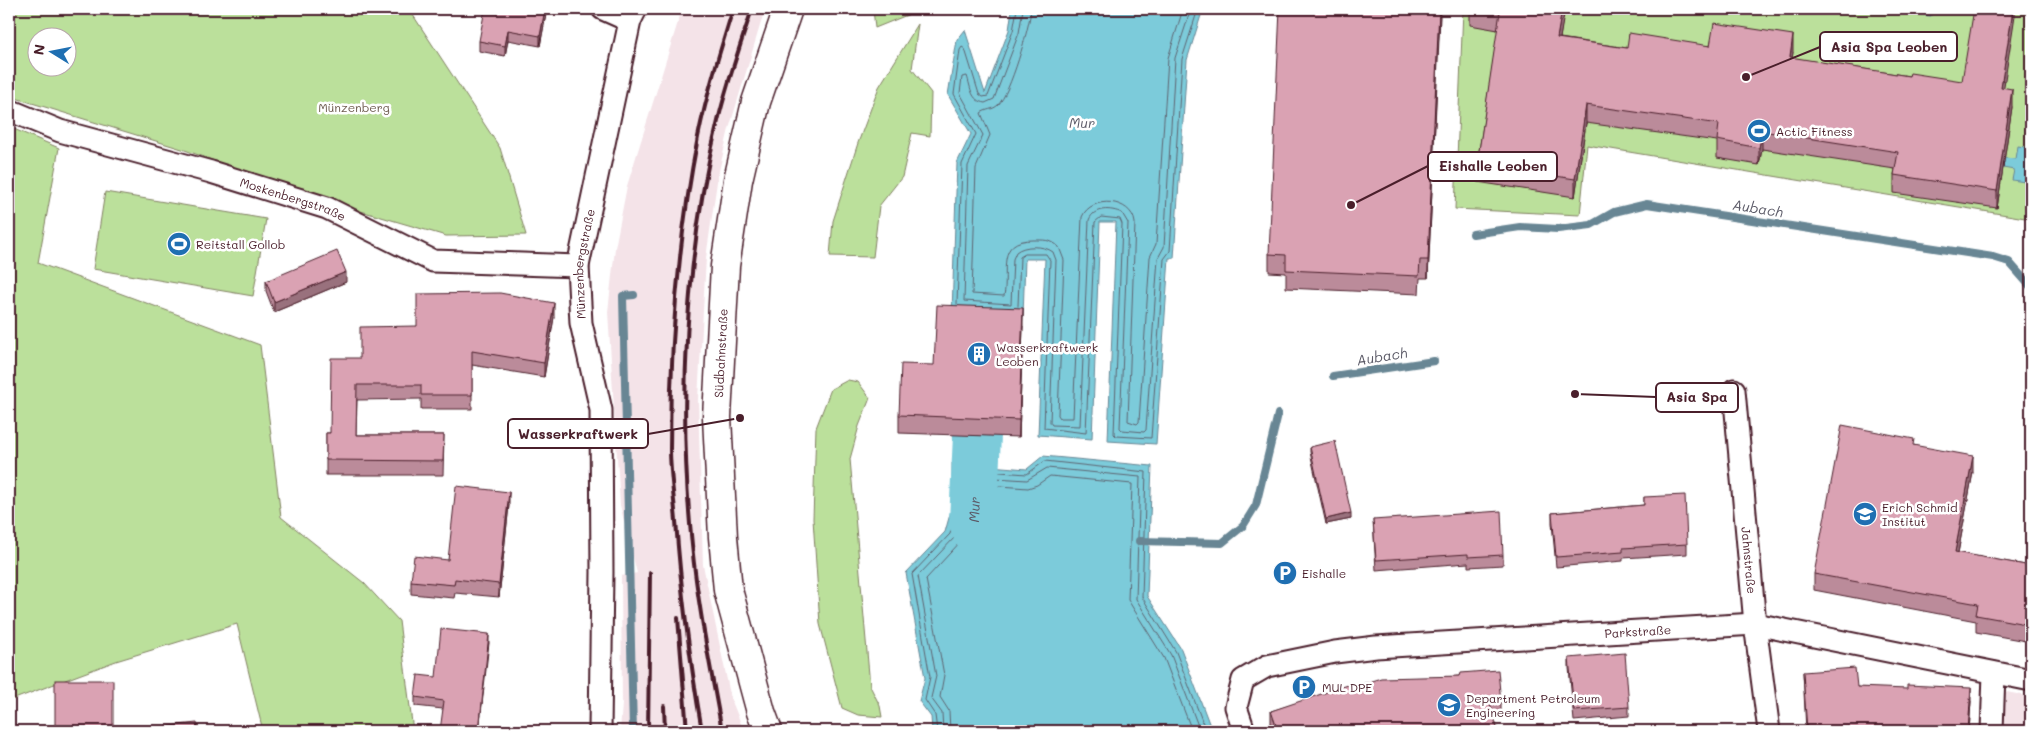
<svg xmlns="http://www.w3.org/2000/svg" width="2040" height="740" viewBox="0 0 2040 740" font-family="Mali,sans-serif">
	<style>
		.built { fill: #f4e3e8 }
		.green { fill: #bbe09b; stroke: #828063; fill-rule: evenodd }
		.water { fill: #7ccbda; stroke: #688694 }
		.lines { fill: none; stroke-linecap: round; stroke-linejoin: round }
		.shore { stroke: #5e6471; stroke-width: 1 }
		.stream { stroke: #688694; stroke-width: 8 }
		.river { stroke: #7ccbda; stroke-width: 48 }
		.street-casing { stroke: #4a1f2b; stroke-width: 25 }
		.secondary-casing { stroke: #4a1f2b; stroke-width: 31 }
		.street { stroke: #fff; stroke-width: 21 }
		.secondary { stroke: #fff; stroke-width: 28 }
		.rail { stroke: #4a1f2b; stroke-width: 4 }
		.wall { fill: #bb8b9a; stroke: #4a1f2b }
		.shaded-wall { fill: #99717d; stroke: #4a1f2b }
		.building { fill: #daa2b3; stroke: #4a1f2b }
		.labels { text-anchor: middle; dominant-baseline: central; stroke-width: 5; stroke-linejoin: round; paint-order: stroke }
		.park-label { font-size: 12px; fill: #6c594d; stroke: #fff }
		.poi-label { font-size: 12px; fill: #4a1f2b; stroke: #fff; text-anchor: start }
		.street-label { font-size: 12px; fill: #4a1f2b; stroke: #fff }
		.water-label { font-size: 14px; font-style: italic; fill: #5c5b68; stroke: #fff }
		.leader { fill: none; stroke: #4a1f2b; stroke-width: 2 }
		.callout-dot { fill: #4a1f2b; stroke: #fff; stroke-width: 2 }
		.callout { fill: #fff; stroke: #4a1f2b; stroke-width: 2 }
		.callout-label { font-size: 14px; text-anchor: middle; font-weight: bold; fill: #4a1f2b }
	</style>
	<rect width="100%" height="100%" fill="#fff"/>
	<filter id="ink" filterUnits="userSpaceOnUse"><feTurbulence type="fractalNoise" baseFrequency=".02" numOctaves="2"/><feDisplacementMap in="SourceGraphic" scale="10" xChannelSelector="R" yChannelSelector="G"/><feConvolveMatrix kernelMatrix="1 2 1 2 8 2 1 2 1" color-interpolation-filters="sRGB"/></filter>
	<g filter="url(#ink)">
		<!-- built -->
		<g class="built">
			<polygon points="682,9 765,9 729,129 718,175 706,258 698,399 703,565 731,699 744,731 620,731 622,704 621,576 637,573 620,505 608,312 615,248 627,186"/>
			<polygon points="2002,691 2031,697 2031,731 2001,731"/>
		</g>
		<!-- green -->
		<g class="green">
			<path d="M9,9H409L500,148L526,235L446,236L320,199L182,149L9,96ZM38,38H68V68H38Z"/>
			<polygon points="873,9 922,9 875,28"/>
			<polygon points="1463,9 2031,9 2031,219 1587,145 1580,215 1455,209"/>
			<polygon points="918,24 912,69 931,93 930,136 912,133 902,177 879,206 873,257 830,256 833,221 858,143 879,87"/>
			<polygon points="9,127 59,148 38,263 260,345 281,517 364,583 399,621 413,731 263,731 237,624 116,661 9,701"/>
			<polygon points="105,192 266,219 253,296 93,269"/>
			<polygon points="848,380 858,382 870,398 859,426 850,459 870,686 880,706 882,717 858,715 842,708 820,624 813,519 816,428 831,389"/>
		</g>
		<!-- water -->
		<g class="water">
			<polygon points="1012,9 1203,9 1187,60 1174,258 1169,258 1156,444 1108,441 1116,222 1100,222 1092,439 1038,435 1045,259 1025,259 1023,317 952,313 957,163 971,134 948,95 957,40 965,30 985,93 1009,30"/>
			<polygon points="1874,9 1932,9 1931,16"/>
			<polygon points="2018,146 2031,148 2031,183 2012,180 2014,170 2003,168 2004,158 2016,159"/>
			<polygon points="1043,456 1152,466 1147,596 1181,649 1212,731 932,731 931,717 919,701 925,678 906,573 945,532 952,507 952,463 1027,469"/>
		</g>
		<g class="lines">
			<!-- shore -->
			<g class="shore">
				<path d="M1023,9L1019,33L994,99L985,103C971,101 971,88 967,76L962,77L960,93L983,135L968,166L964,301L1011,304L1013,259L1016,252C1024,245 1044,245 1053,252L1056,260L1050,422L1052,425L1080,426L1089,220C1094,207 1111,208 1122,213L1128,223L1120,428L1122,430L1144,432L1146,430L1158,258L1164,247L1175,58L1191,9"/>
				<path d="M1031,9C1030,26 1010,94 998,105C993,110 986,109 981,113L990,135L976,168L972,294L1004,296C1009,271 995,240 1033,240C1043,240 1051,239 1059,247L1064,260L1058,415L1060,418H1073L1082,217C1091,195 1132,198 1135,223L1128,421L1137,424L1139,422L1150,257L1156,244L1168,58L1183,9"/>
				<polyline points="957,304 962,164 976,134 954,94 960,50 962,47 965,49 979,94 983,97 988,96 1013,31 1017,9"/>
				<polyline points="1018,306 1020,257 1025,254 1046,254 1050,260 1044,428 1086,433 1095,222 1101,217 1120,219 1122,224 1114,434 1116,436 1151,438 1164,259 1170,251 1182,59 1198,9"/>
				<polyline points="937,731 935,715 925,700 930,677 912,574 950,534 957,507 958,469 1027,474 1045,461 1146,472 1142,597 1176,652 1206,731"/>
				<polyline points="943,731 942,713 931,698 936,676 918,576 956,536 963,508 964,476 1027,480 1047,468 1140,477 1136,599 1171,655 1200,731"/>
				<polyline points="950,731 949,711 940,697 944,675 926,579 963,539 971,509 972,484 1028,488 1037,485 1050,476 1132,484 1128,600 1164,658 1192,731"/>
			</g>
			<!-- stream -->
			<g class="stream">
				<polyline points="1473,234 1520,227 1558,229 1591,225 1614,212 1647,204 1993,257 2009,262 2031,287"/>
				<polyline points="1333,376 1434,361"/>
				<polyline points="1139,541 1222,543 1243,526 1256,505 1278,414"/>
				<polyline points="633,731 623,296 634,295"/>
			</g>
			<!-- river -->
			<path class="river" id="s1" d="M976,530L973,522L980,370"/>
			<!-- street casing -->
			<g class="street-casing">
				<g id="street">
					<polyline points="603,9 630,21"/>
					<path id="s2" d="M9,110L60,131L211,172L327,208L433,261L578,266"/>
					<path id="s3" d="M1734,390L1755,624L1769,731"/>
					<path id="s4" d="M600,731L602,572L601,410L581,323L578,266L630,21L636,9"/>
					<path id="s5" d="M1244,731L1236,707L1243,680L1267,666L1335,652L1376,647L1755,624L2031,680"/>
					<polyline points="1992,731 1994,673"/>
				</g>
			</g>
			<!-- secondary casing -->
			<g class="secondary-casing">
				<g id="secondary">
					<path id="s6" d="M768,731L761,712L728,590L723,537L717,417L725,266L738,180L756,102L788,9"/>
				</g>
			</g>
			<!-- street -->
			<use href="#street" class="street"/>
			<!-- secondary -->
			<use href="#secondary" class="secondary"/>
			<!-- rail -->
			<g class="rail">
				<polyline points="678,618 687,731"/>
				<polyline points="664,706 665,731"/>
				<polyline points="648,731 650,573"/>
				<path d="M702,731C690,661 681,592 676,521C674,497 670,473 670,449C670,344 678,240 698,137C707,93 720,51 733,9"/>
				<path d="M722,731C711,669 698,608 692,545C678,410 685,252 718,121C727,83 740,46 752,9"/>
			</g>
		</g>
		<!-- wall -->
		<g class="wall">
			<polygon points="547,9 540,46 508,40 505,56 479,51 479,41"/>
			<polygon points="1440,9 1428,278 1420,278 1419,294 1286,288 1286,273 1269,272 1269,254"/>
			<polygon points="1470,9 1564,9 1560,38 1627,48 1710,46 1793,52 1792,58 1909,76 2004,88 2012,107 1997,208 1894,193 1894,175 1895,169 1762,149 1759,165 1717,158 1717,141 1586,123 1575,197 1477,182 1477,164 1498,30 1470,25"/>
			<polygon points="266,281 346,282 274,312 266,291"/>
			<polygon points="554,317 544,377 472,365 472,409 421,409 421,399 357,400 356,435 444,435 443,475 326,475 326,433 330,433 360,358 417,326"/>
			<polygon points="1023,326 1019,437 899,433 899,415 934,365"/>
			<polygon points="1914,445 1973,472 1958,553 2031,566 2031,642 1976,632 1976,621 1814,590 1814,574"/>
			<polygon points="1310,447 1351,519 1326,524 1310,452"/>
			<polygon points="1644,497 1687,544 1687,554 1623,558 1623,561 1556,567 1552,523 1552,513 1644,505"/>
			<polygon points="509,505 499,597 455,593 454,598 411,594 411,581 448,560"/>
			<polygon points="1373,520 1503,555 1503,565 1468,567 1468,563 1376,570"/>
			<polygon points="489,643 443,709 415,706 415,697 436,677"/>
			<polygon points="1569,658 1629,707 1629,716 1574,721 1569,668"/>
			<polygon points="1803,672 1857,687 1971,701 1969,731 1806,731"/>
			<polygon points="1460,676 1501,703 1501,717 1494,718 1498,731 1273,731 1271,725 1271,711 1355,686"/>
		</g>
		<!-- shaded-wall -->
		<g class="shaded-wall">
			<polygon points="545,9 547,9 540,46 540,36"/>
			<polygon points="1439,9 1440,17 1428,278 1428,260"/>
			<polygon points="1562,9 1565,9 1557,55 1557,38"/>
			<polygon points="2013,9 2016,9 2001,105 2001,87"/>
			<polygon points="508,30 508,40 505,56 505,46"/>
			<polygon points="1793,35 1793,52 1790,75 1790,57"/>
			<polygon points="2012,89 2012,107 1997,208 1997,191"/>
			<polygon points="1586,105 1586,123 1575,197 1575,179"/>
			<polygon points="1762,131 1762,149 1759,165 1759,148"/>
			<polygon points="346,272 346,282 274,312 274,302"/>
			<polygon points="554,303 554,317 544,377 544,363"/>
			<polygon points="1023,308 1023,326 1019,437 1019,420"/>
			<polygon points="1973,456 1973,472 1955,569 1955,552"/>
			<polygon points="509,492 509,505 499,597 499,584"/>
			<polygon points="1351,513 1351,519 1326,524 1326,519"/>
			<polygon points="489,634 489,643 479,731"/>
			<polygon points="1971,688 1971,701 1969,731 1968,731"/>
		</g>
		<!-- building -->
		<g class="building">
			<polygon points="485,9 545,9 540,36 508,30 505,46 479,41"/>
			<polygon points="1280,9 1439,9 1428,260 1420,260 1419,276 1286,270 1286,255 1269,254"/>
			<polygon points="1477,9 1562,9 1557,38 1627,48 1629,33 1710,46 1714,23 1793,35 1790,57 1909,76 1910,73 1962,81 1974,9 2013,9 2001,87 2012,89 1997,191 1894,175 1898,152 1762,131 1759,148 1717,140 1719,124 1586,105 1575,179 1477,164 1500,12"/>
			<polygon points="337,251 346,272 274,302 266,281"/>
			<polygon points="500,293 554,303 544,363 472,351 472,395 421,395 421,385 357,385 356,435 444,435 443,461 326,460 326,433 330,433 331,358 360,358 360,327 417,326 417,294"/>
			<polygon points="937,305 1023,308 1019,420 899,415 901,364 934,365"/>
			<polygon points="1842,425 1914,439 1913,445 1973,456 1955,552 2031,566 2031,625 1976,615 1978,604 1814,574"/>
			<polygon points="1335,441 1351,513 1326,519 1310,447"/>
			<polygon points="456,486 509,492 499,584 455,579 454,585 411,581 414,556 448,560"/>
			<polygon points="1685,495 1687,544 1623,548 1623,552 1556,557 1552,513 1644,505 1644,497"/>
			<polygon points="1501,511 1503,555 1468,557 1468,554 1376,560 1373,520"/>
			<polygon points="441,629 489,634 479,731 440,731 444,701 415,697 418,675 436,677"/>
			<polygon points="1625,653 1629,707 1574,711 1569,658"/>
			<polygon points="1855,668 1857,687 1907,689 1907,685 1971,688 1968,731 1807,731 1803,672"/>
			<polygon points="1498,670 1501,703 1490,704 1498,731 1278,731 1271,711 1354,683 1355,686 1381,678 1460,676 1461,673"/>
			<rect x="55" y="680" width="58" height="51"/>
			<polygon points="197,723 198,731 170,731 169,726"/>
			<rect x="9" y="724" width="4" height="7"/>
		</g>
	</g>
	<!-- icons -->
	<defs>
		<g id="stadium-disc" transform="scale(1.25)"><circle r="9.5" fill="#1f6fb2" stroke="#fff"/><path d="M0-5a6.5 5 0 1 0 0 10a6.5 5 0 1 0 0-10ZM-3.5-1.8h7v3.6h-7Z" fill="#fff"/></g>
		<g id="building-disc" transform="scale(1.25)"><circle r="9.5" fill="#1f6fb2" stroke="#fff"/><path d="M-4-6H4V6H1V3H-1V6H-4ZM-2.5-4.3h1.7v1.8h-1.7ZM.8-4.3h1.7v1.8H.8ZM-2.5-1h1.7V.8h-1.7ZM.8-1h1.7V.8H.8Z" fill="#fff"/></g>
		<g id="university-disc" transform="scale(1.25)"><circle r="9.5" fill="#1f6fb2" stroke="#fff"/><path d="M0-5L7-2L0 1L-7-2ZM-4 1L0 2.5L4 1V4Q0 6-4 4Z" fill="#fff"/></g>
		<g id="parking-disc" transform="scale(1.25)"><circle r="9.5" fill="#1f6fb2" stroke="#fff"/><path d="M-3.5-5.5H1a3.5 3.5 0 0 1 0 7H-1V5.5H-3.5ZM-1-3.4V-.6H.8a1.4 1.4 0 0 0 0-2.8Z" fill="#fff"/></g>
	</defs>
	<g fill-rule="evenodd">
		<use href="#stadium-disc" x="1759" y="131"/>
		<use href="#stadium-disc" x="179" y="244"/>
		<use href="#building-disc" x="979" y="354"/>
		<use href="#university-disc" x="1865" y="514"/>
		<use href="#parking-disc" x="1285" y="573"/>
		<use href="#parking-disc" x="1304" y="687"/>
		<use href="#university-disc" x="1449" y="705"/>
	</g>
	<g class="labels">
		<!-- park labels -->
		<g class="park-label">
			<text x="354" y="107">Münzenberg</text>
		</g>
		<!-- poi labels -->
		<g class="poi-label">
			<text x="1776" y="131">Actic Fitness</text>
			<text x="196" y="244">Reitstall Gollob</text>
			<text x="996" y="347">Wasserkraftwerk<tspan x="996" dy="14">Leoben</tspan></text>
			<text x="1882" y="507">Erich Schmid<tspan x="1882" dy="14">Institut</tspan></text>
			<text x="1302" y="573">Eishalle</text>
			<text x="1322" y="687">MUL DPE</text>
			<text x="1466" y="698">Department Petroleum<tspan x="1466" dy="14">Engineering</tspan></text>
		</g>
		<!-- street labels -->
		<g class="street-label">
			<text stroke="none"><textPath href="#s2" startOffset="298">Moskenbergstraße</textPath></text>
			<text stroke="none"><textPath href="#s4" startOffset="470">Münzenbergstraße</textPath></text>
			<text stroke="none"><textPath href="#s6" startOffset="384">Südbahnstraße</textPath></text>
			<text stroke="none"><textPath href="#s3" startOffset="171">Jahnstraße</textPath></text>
			<text stroke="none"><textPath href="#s5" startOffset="454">Parkstraße</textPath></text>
		</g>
		<!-- water labels -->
		<g class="water-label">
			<text x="1082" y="122">Mur</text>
			<text transform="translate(1758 208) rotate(9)">Aubach</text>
			<text transform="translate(1382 356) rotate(-9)">Aubach</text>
			<text stroke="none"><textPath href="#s1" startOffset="21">Mur</textPath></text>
		</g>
	</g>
	<!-- callouts -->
	<path class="leader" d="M1746 77L1820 47M1351 205L1428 166M1575 394L1656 397M740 418L648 434"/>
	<g class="callout-dot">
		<circle cx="1746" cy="77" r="5"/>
		<circle cx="1351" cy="205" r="5"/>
		<circle cx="1575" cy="394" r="5"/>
		<circle cx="740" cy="418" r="5"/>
	</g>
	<g class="callout">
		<rect x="1820" y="32" width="137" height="29" rx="5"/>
		<rect x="1428" y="152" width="129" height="29" rx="5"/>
		<rect x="1656" y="383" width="82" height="29" rx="5"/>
		<rect x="508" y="419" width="140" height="29" rx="5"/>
	</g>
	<g class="callout-label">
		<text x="1889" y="52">Asia Spa Leoben</text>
		<text x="1493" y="171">Eishalle Leoben</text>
		<text x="1697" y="402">Asia Spa</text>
		<text x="578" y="439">Wasserkraftwerk</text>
	</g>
	<!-- margin -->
	<rect width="2040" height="740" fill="none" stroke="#fff" stroke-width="30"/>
	<rect x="15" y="15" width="2010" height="710" fill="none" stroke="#4a1f2b" stroke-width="2" filter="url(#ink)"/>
	<!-- north arrow -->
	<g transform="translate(52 52) rotate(280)"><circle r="24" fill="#ffffff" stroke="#b7a5aa"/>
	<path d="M0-4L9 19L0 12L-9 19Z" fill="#1f6fb2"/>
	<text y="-8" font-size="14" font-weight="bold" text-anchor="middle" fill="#4a1f2b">N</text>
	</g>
</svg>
